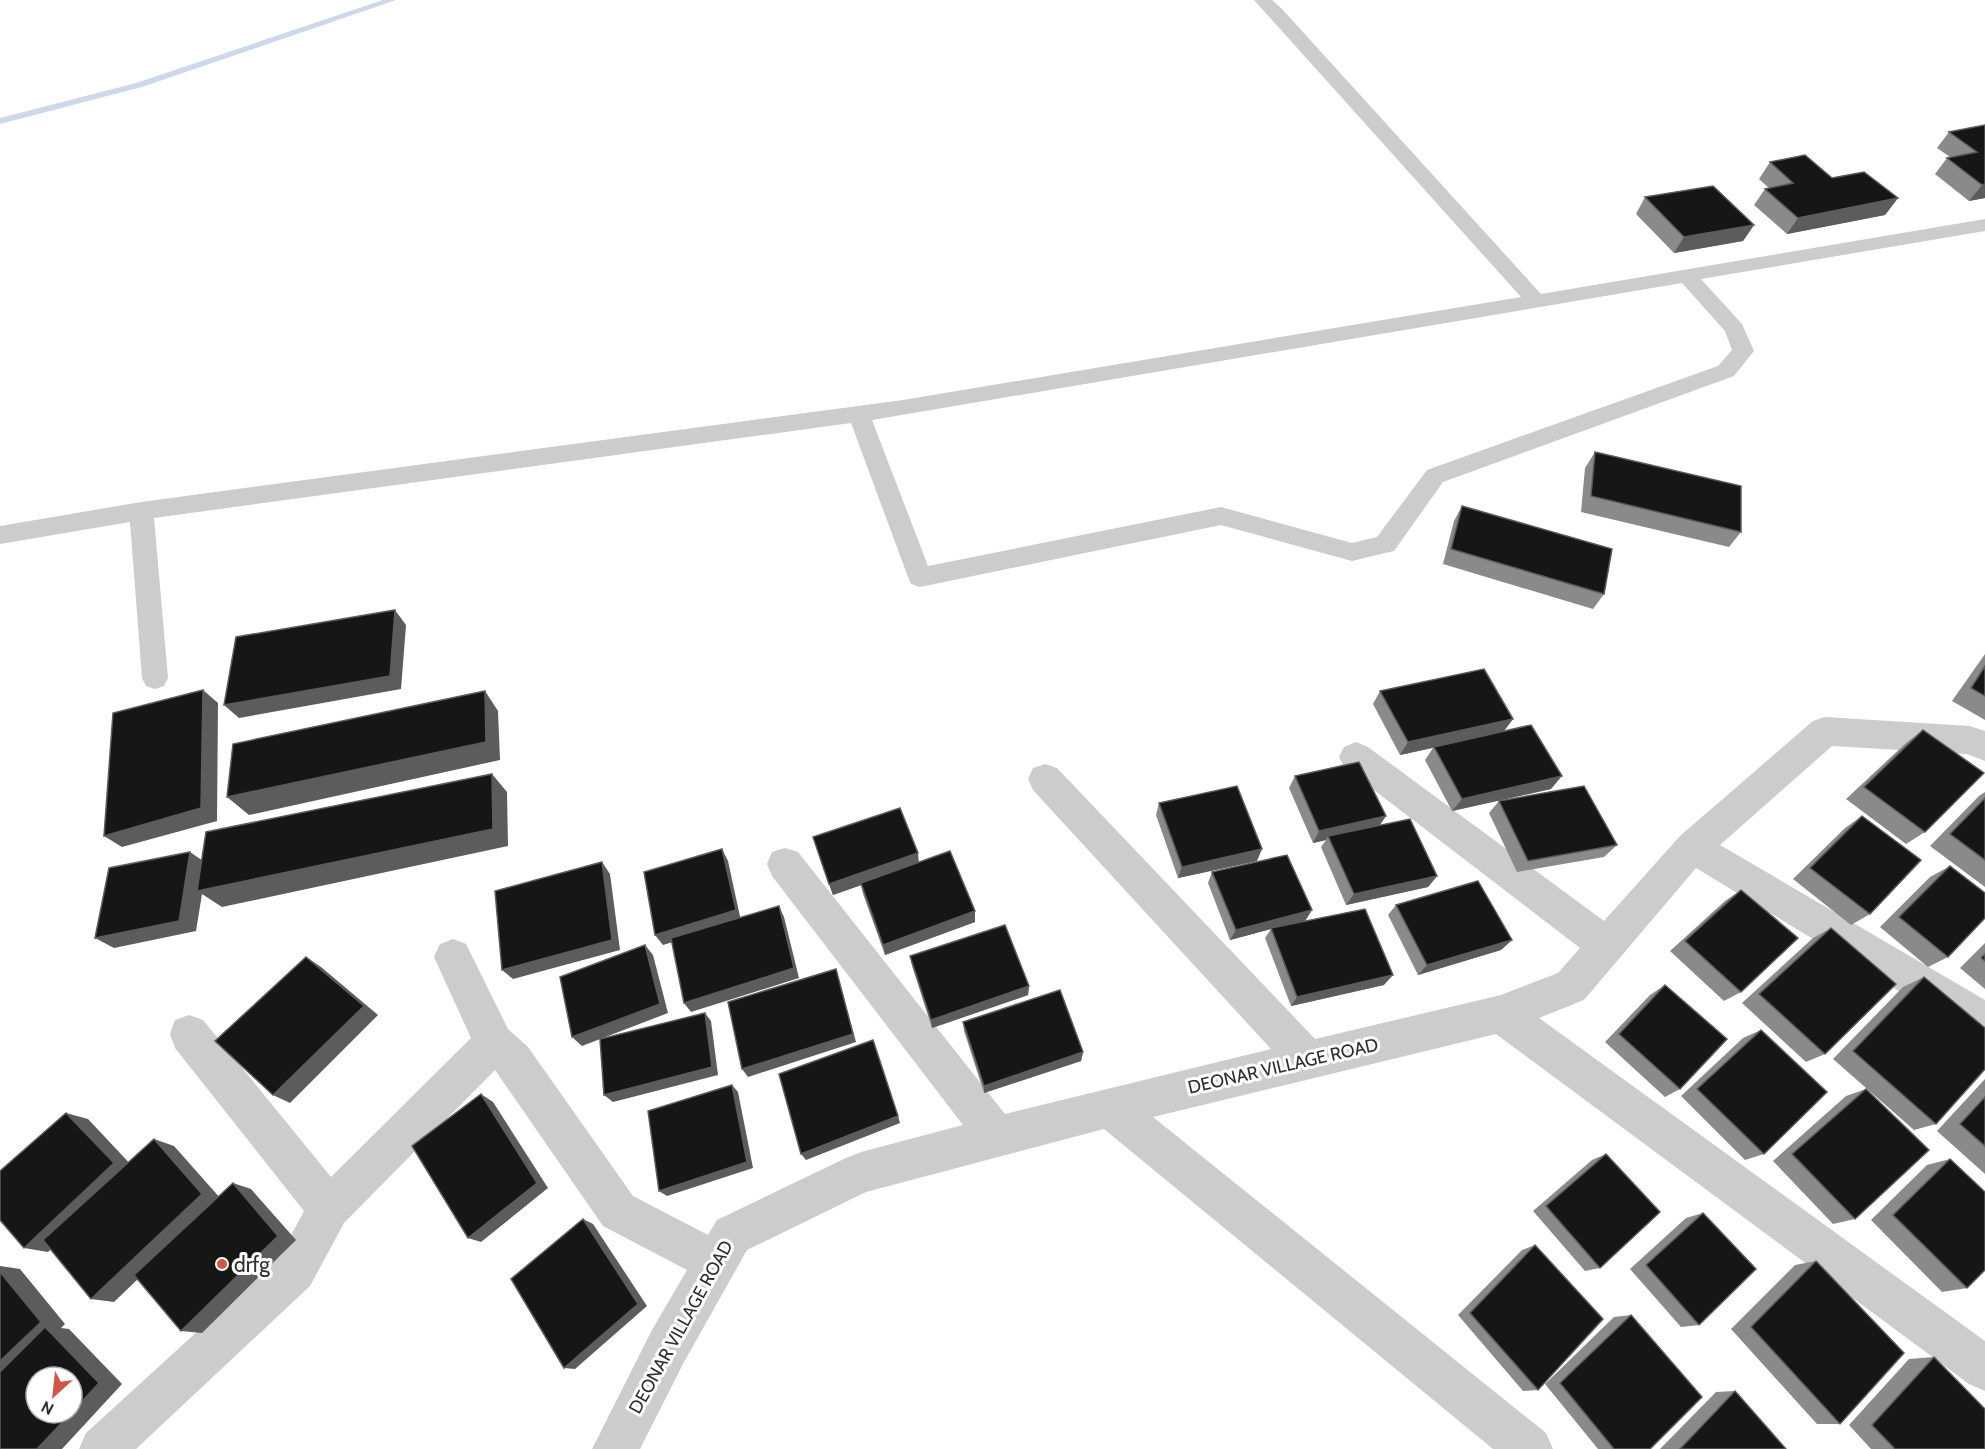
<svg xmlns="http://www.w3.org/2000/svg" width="1985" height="1449" viewBox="0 0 1985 1449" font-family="Cabin,sans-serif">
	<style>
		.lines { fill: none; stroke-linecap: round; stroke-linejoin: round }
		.stream { fill: #cdd8e8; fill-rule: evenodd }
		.service { fill: #ccc; fill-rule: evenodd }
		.minor { fill: #ccc; fill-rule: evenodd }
		.wall { fill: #8a8a8a }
		.shaded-wall { fill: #5c5c5c }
		.building { fill: #161616; stroke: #5c5c5c; stroke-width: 1.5 }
		.poi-dot { fill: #d05747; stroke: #fff; stroke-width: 2 }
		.labels { text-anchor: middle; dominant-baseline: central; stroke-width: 6; stroke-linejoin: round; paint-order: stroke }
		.street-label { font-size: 18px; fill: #2f2f2f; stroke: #fff }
		.near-poi-label { font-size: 21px; fill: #2f2f2f; stroke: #fff; text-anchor: start }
	</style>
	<rect width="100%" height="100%" fill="#fff"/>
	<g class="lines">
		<!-- stream -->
		<polygon class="stream" points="383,0 396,0 142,87 0,124 0,118 136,83"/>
		<!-- service -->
		<path class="service" d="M1254,0H1272L1282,9L1541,294L1985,219V231L1701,279L1742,324L1754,351L1734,376L1443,482L1394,551L1385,553L1352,561L1221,525L920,587L911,584L908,577L851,423L154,518L168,678L164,686L155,689L146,686L142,678L130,522L0,544V526L141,502L903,400L1521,297ZM1682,283L1725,331L1732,350L1718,366L1427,470L1377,537L1352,543L1221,507L928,566L872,420Z"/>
		<!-- minor -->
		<polygon class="minor" points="1825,717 1970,726 1985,731 1985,761 1967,754 1832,746 1720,845 1985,1000 1985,1040 1971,1035 1696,868 1584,1000 1539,1018 1985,1341 1985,1391 1969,1384 1496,1034 1153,1117 1546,1433 1553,1449 1493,1449 1104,1129 866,1192 747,1250 684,1362 640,1449 592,1449 652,1330 687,1270 603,1226 495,1070 344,1223 310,1286 136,1449 79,1449 86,1433 280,1256 304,1211 175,1048 170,1034 175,1020 189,1015 203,1020 331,1177 471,1038 434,957 440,944 453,939 466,944 508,1029 528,1047 633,1196 708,1235 717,1220 846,1158 861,1152 963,1125 772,876 767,864 772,852 785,848 798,852 1005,1114 1271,1049 1033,790 1028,779 1033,768 1045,764 1057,768 1315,1039 1501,995 1558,973 1580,948 1344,767 1339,757 1344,747 1356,742 1368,747 1604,921 1680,836 1813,721"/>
	</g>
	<!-- wall -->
	<g class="wall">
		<polygon points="1985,125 1985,198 1969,201 1935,174 1947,158 1950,157 1937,148 1949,132"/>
		<polygon points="1770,162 1832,178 1898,198 1885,215 1787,234 1754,205 1765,189 1769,188 1759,179"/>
		<polygon points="1645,197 1754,225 1743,241 1674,253 1636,214"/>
		<polygon points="1595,452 1741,532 1729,547 1581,512 1585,468"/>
		<polygon points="1462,506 1604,594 1593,609 1443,564 1454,521"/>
		<polygon points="1985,654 1985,720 1952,701"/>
		<polygon points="1380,691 1513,719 1504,731 1551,789 1452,811 1425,760 1433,748 1400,755 1373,704"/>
		<polygon points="1923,730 1925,832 1906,844 1846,799 1906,743"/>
		<polygon points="1295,776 1380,825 1437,876 1428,887 1346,905 1321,847 1326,840 1313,843 1289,788"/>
		<polygon points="1985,792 1985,887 1930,846 1979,796"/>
		<polygon points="1499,801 1617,845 1604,857 1517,872 1489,813"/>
		<polygon points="1159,803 1257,861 1178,878 1156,815"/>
		<polygon points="1862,816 1870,914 1851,925 1793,879 1845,828"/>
		<polygon points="813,837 919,862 975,922 885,955 863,894 861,885 833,895"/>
		<polygon points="1950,866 1948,957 1928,967 1880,927 1930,877"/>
		<polygon points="1212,872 1312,910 1305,921 1292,924 1384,985 1291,1006 1265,938 1271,929 1230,940 1208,883"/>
		<polygon points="1741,890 1741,992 1724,1001 1670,951 1725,901"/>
		<polygon points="1396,905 1512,940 1501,950 1418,975 1388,915"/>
		<polygon points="1831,928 1825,1054 1806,1062 1742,1003 1813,938"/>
		<polygon points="1985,943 1985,989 1960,968"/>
		<polygon points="910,956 1029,986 1028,995 932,1028 912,966"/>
		<polygon points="1924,977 1936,1124 1914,1130 1833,1059 1903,987"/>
		<polygon points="1665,985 1680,1089 1665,1097 1605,1042 1650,995"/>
		<polygon points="963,1022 1083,1052 1081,1061 984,1093 964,1031"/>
		<polygon points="1761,1030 1764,1154 1745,1160 1681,1096 1743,1038"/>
		<polygon points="1985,1079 1985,1174 1937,1131"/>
		<polygon points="1866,1089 1855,1219 1833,1224 1773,1161 1846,1096"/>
		<polygon points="1606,1154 1600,1268 1585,1271 1533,1211 1592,1160"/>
		<polygon points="1950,1159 1967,1288 1942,1292 1871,1220 1927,1165"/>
		<polygon points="1703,1213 1699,1325 1681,1327 1630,1269 1686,1218"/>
		<polygon points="1535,1245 1538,1390 1523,1391 1458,1315 1522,1250"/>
		<polygon points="1816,1261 1840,1424 1817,1424 1731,1329 1795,1265"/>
		<polygon points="1631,1315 1650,1449 1598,1449 1545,1384 1614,1317"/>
		<polygon points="1934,1357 1985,1449 1871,1449 1849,1425 1909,1359"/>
		<polygon points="1735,1391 1786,1449 1660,1449 1716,1392"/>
	</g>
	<!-- shaded-wall -->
	<g class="shaded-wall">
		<polygon points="1985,184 1985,198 1969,201 1982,185"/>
		<polygon points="1898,198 1885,215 1787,234 1798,218"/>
		<polygon points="1754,225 1743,241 1674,253 1684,237"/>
		<polygon points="395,610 406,625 401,689 239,718 224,705"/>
		<polygon points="203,690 218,703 217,821 122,847 104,836"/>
		<polygon points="485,691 498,711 500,760 249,815 227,797"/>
		<polygon points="1513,719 1503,732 1400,755 1408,742"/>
		<polygon points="492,774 507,792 508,846 222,907 202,894 196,931 114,948 95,938 190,852 206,863"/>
		<polygon points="1562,776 1551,789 1452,811 1462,799"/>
		<polygon points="1386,816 1378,828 1328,836 1326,840 1313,843 1319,831"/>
		<polygon points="722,849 728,861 741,921 663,945 655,935"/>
		<polygon points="1262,849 1257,861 1178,878 1182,867"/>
		<polygon points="918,853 919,865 833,895 829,884"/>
		<polygon points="602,862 610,874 620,950 513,979 502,970"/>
		<polygon points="1437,876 1428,887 1346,905 1354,894"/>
		<polygon points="779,906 784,917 799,978 691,1012 684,1003"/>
		<polygon points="1312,910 1305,921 1272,929 1271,928 1271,929 1230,940 1236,930"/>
		<polygon points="975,911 975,922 885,955 883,945"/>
		<polygon points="1512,940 1501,950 1418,975 1427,965"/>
		<polygon points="645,945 653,955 668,1013 582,1046 572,1037"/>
		<polygon points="306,957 321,967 378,1015 290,1103 273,1095"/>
		<polygon points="836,969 856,1042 748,1077 742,1069"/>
		<polygon points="1393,975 1384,985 1291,1006 1297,997"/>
		<polygon points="1029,986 1028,995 932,1028 931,1020"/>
		<polygon points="705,1013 711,1021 718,1075 613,1102 604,1095"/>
		<polygon points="1083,1052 1081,1061 984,1093 984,1086"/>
		<polygon points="732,1085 738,1092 753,1168 667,1196 659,1191"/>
		<polygon points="481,1094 493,1102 548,1188 481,1242 468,1238"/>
		<polygon points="66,1113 88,1119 135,1169 48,1252 24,1248"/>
		<polygon points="898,1116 900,1123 806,1160 801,1154"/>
		<polygon points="154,1139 174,1146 221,1199 114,1302 91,1299"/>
		<polygon points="233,1183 251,1189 296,1240 202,1333 181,1331"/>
		<polygon points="583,1219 593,1224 647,1306 575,1369 564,1368"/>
		<polygon points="0,1266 20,1269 65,1324 61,1328 69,1329 122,1384 62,1449 37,1449 71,1413 72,1413 72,1412 0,1388"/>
	</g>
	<!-- building -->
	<g class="building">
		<polygon points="1985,125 1985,184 1982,185 1947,158 1977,152 1949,132"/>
		<polygon points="1805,155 1832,178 1864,172 1898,198 1798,218 1765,189 1793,183 1770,162"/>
		<polygon points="1713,186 1754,225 1684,237 1645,197"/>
		<polygon points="1595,452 1741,486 1741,532 1591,496"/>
		<polygon points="1462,506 1612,549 1604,594 1451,549"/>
		<polygon points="395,610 390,676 224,705 236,637"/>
		<polygon points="1985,666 1985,696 1971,688"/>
		<polygon points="1484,669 1513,719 1408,742 1380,691"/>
		<polygon points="203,690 201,808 104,836 113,713"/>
		<polygon points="485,691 486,742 227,797 233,744"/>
		<polygon points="1531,725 1562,776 1462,799 1434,747"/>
		<polygon points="1923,730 1984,773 1925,832 1864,787"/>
		<polygon points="1359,762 1386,816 1319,831 1295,776"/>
		<polygon points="492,774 493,829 197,891 206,832"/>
		<polygon points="1237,786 1262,849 1182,867 1159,803"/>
		<polygon points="1584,786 1617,845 1528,861 1499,801"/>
		<polygon points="1985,798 1985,860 1950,834"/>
		<polygon points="900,808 918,853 829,884 813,837"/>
		<polygon points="1862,816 1921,860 1870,914 1810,868"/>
		<polygon points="1410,819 1437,876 1354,894 1328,836"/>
		<polygon points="722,849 736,910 655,935 644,872"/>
		<polygon points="950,851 975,911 883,945 861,883"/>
		<polygon points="190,852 179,921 95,938 109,868"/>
		<polygon points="1287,855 1312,910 1236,930 1212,872"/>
		<polygon points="602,862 612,940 502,970 495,891"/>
		<polygon points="1950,866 1985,893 1985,918 1948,957 1899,917"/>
		<polygon points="1478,881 1512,940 1427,965 1396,905"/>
		<polygon points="1741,890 1798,938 1741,992 1685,941"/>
		<polygon points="779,906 794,968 684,1003 671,938"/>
		<polygon points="1365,909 1393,975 1297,997 1271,928"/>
		<polygon points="1005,925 1029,986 931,1020 910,956"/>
		<polygon points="1831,928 1896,984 1825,1054 1759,994"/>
		<polygon points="645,945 660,1004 572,1037 560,977"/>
		<polygon points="1985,954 1985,961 1981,958"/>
		<polygon points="306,957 364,1006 273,1095 215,1041"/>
		<polygon points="836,969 853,1034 742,1069 728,1002"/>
		<polygon points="1924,977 1985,1028 1985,1069 1936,1124 1853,1051"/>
		<polygon points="1665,985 1727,1039 1680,1089 1619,1034"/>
		<polygon points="1060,990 1083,1052 984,1086 963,1022"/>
		<polygon points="705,1013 712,1067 604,1095 600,1039"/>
		<polygon points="1761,1030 1827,1092 1764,1154 1697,1089"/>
		<polygon points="873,1040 898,1116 801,1154 779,1074"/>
		<polygon points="732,1085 747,1162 659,1191 648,1111"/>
		<polygon points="1866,1089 1929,1150 1855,1219 1792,1154"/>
		<polygon points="481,1094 537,1183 468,1238 412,1146"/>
		<polygon points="1985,1097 1985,1146 1960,1124"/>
		<polygon points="66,1113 114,1163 24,1248 0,1220 0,1171"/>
		<polygon points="154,1139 202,1194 91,1299 43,1240"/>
		<polygon points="1606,1154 1660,1212 1600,1268 1546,1206"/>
		<polygon points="1950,1159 1985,1192 1985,1270 1967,1288 1893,1215"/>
		<polygon points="233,1183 278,1236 181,1331 134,1275"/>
		<polygon points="1703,1213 1756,1269 1699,1325 1646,1265"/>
		<polygon points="583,1219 638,1304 564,1368 511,1279"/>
		<polygon points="1535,1245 1603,1319 1538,1390 1470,1313"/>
		<polygon points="1816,1261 1904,1353 1840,1424 1751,1327"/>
		<polygon points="0,1272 41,1322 0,1361"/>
		<polygon points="1631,1315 1702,1397 1650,1449 1614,1449 1560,1383"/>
		<polygon points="45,1327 99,1383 72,1412 72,1377 36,1377 36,1413 71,1413 37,1449 0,1449 0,1372"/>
		<polygon points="1934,1357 1985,1409 1985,1449 1895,1449 1872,1425"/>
		<polygon points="1735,1391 1786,1449 1680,1449"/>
	</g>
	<!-- markers -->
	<circle class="poi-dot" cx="222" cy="1264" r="6"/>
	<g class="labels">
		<!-- street labels -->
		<g class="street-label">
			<text transform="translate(1283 1066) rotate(-13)">DEONAR VILLAGE ROAD</text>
			<text transform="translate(681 1327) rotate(-61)">DEONAR VILLAGE ROAD</text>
		</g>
		<!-- near-poi labels -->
		<g class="near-poi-label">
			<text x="234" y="1264">drfg</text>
		</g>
	</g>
	<!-- north arrow -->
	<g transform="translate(54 1395) rotate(207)"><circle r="28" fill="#ffffff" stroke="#acacac" stroke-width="1.5"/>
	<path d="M0-4.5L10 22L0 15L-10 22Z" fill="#d05747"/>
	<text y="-9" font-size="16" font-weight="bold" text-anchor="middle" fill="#2f2f2f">N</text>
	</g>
</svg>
